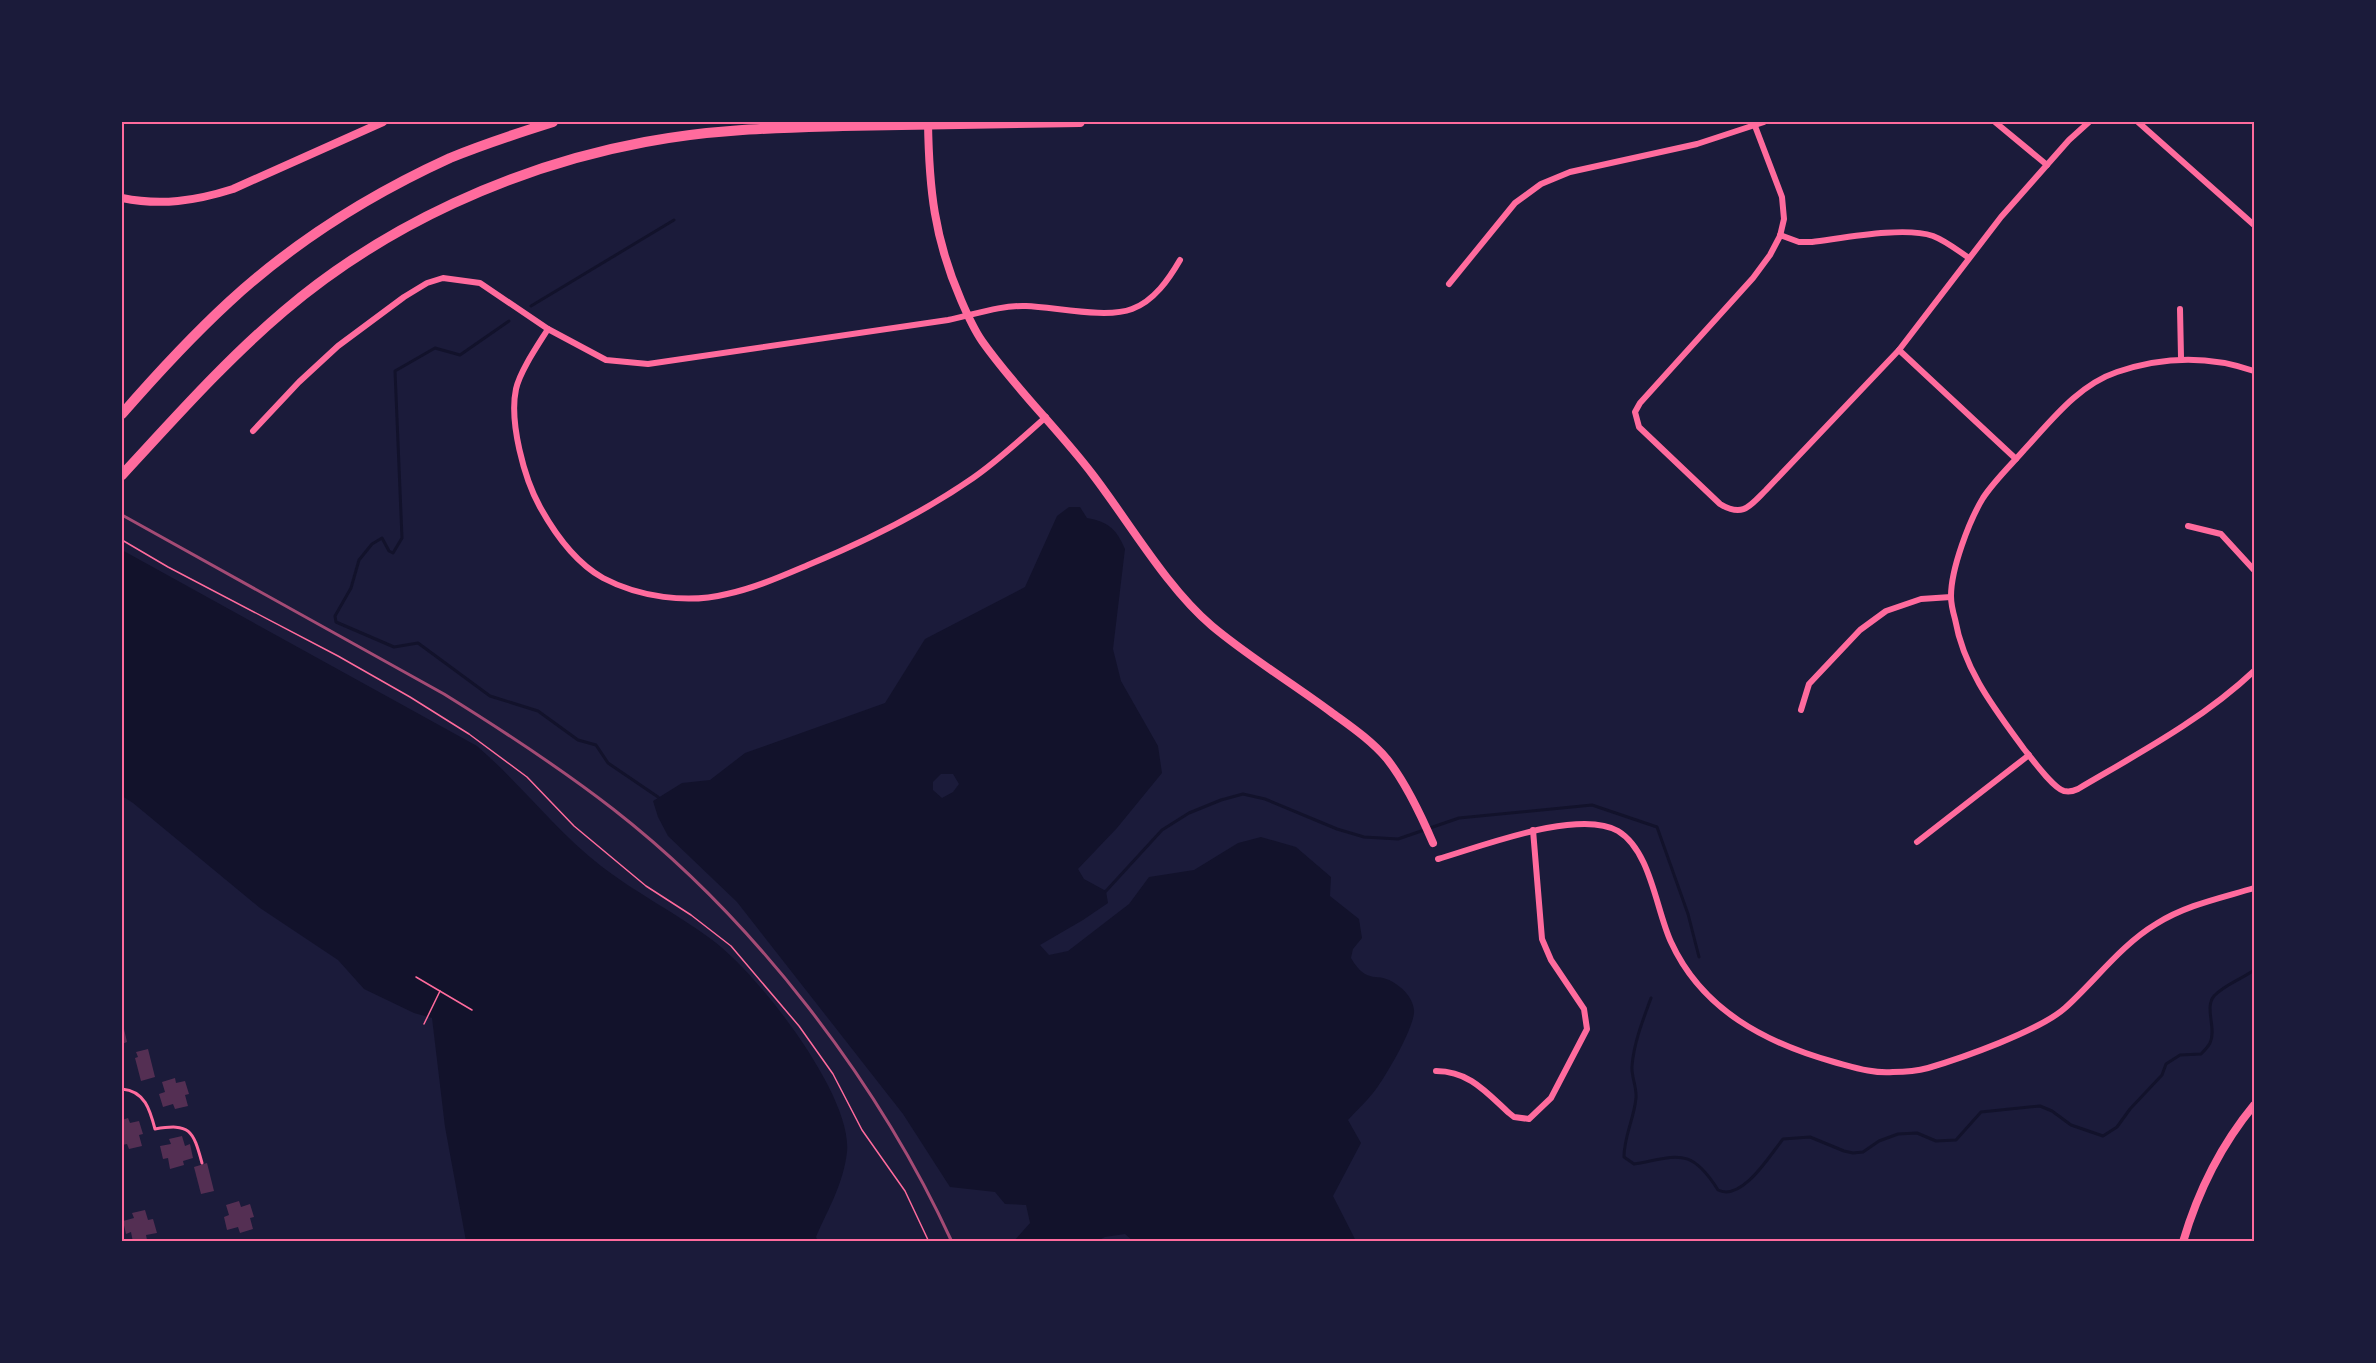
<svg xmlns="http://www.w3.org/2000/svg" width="2376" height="1363" viewBox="0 0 2376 1363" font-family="Figtree,sans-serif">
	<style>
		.water { fill: #12122b; fill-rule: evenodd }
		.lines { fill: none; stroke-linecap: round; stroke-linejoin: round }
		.stream { stroke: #12122b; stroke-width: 3 }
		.building { fill: #542f53 }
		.path { stroke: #ff6b9d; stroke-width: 1.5 }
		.service { stroke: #ff6b9d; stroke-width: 3 }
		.minor { stroke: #ff6b9d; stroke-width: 6 }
		.secondary { stroke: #ff6b9d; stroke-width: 8 }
		.motorway { stroke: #ff6b9d; stroke-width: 10 }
		.rail { stroke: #a44b75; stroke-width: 3 }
		.neatline { fill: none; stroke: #ff6b9d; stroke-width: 2 }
	</style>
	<rect width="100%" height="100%" fill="#1b1b3a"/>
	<!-- water -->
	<g class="water">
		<path d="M1069,507H1080L1087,518C1108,522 1116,528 1125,549L1113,649L1121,681L1158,746L1162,773L1117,828L1078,869L1084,879L1106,891L1108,903L1083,920L1040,945L1049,955L1068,951L1129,904L1149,877L1194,870L1238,843L1261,837L1296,847L1331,877L1330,896L1359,919L1362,938L1353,949L1351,958C1368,987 1377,970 1396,984C1405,990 1413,999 1414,1010C1416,1025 1384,1080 1373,1093C1366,1102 1356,1111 1348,1120L1361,1143L1333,1196L1356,1241L1134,1242L1125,1234L1105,1237L1097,1241H1014L1030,1223L1026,1205L1005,1204L995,1192L950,1187L903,1114L737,902L668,836L658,817L653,801L682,783L710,780L745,753L885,703L925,639L1025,587L1057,516ZM941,774H953L959,784L953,792L942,798L933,790V782Z"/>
		<path d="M122,550L477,746C521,784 555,830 601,866C636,893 676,913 711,939C756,971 853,1095 847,1152C843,1185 829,1207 816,1237L818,1241H466L445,1127L432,1018L414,1013L364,989L338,960L260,908L133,803L122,796Z"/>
	</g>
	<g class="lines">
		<!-- stream -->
		<g class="stream">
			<polyline points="531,306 674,220"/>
			<polyline points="509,321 460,355 435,348 395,371 402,538 393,553 389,551 382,538 372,544 359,560 351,588 335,616 336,622 394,647 418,643 490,696 538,711 578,740 596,745 608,763 658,797"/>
			<polyline points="1106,891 1162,830 1189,813 1221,800 1243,794 1265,799 1337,829 1364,837 1398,839 1459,818 1592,805 1657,827 1688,914 1699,957"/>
			<path d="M1651,998C1643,1020 1634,1042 1632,1066C1631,1076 1637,1087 1636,1098C1634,1119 1624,1136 1624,1157L1634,1164C1679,1156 1691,1147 1718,1190C1742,1202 1770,1155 1783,1139L1810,1137L1844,1151L1853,1153L1863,1152L1879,1141L1898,1134L1917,1133L1936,1141L1956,1140L1981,1112L2040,1106L2052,1111L2071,1125L2103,1136L2117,1127L2130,1109L2162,1075L2166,1064L2180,1055L2201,1054C2204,1051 2208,1047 2210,1043C2217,1029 2204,1008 2214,996C2224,985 2242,979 2254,970"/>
		</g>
	</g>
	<!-- building -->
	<g class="building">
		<polygon points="122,1029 124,1029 127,1042 122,1044"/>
		<polygon points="148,1049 155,1077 141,1081 135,1058 138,1057 136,1052"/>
		<polygon points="175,1078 176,1083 185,1081 189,1094 185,1095 188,1106 175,1109 173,1104 163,1107 159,1094 165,1092 162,1082"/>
		<polygon points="128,1118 130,1123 139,1121 143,1134 139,1135 142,1146 129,1149 127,1144 122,1145 122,1120"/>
		<polygon points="182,1136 185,1146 190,1144 193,1158 183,1161 184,1165 170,1169 168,1158 163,1159 160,1146 171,1144 169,1139"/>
		<polygon points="207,1163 214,1191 201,1194 194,1167"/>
		<polygon points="239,1201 241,1207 250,1204 254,1217 250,1218 253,1229 240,1233 238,1227 227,1230 224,1217 229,1215 226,1205"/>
		<polygon points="145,1210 148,1220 153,1219 157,1233 146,1235 147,1240 133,1242 131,1232 126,1234 123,1221 134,1218 132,1213"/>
	</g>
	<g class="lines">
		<!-- path -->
		<g class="path">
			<polyline points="122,540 168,567 338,656 410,697 469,734 527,777 574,826 646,886 691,915 731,946 799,1026 833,1074 862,1130 905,1191 929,1242"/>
			<polyline points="416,977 472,1010"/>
			<polyline points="424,1024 440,991"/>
		</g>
		<!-- service -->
		<path class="service" d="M122,1089C145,1091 150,1110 155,1129C190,1123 193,1130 202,1163"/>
		<!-- minor -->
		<g class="minor">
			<polyline points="1995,122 2047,165"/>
			<polyline points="2138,122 2254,225"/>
			<path d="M1755,126L1782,197L1784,219L1780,236L1770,255L1753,278L1640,403L1635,412L1639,427L1720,504C1743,518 1750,506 1766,490L1899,350L2001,217L2069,140L2089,122"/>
			<path d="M1780,235L1799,242H1812C1844,238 1904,226 1933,236C1946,241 1957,250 1969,258"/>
			<polyline points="1449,284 1515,203 1541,184 1570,172 1697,144 1764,122"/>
			<polyline points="2180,309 2181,357"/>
			<path d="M548,329C538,345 520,371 516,389C509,422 524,478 540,507C555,534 576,563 603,578C639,597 687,604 727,594C755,588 782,576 808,565C866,541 921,514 973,478C999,460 1022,438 1046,417"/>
			<polyline points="1899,350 2016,459"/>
			<path d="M2254,371C2208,355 2164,356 2117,372C2078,385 2051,421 2024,450C2011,465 1994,481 1983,498C1969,521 1951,569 1951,596C1951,603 1953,612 1955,619C1964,670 1994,708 2024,749C2032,759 2053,788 2064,791C2069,792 2074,791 2078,789C2139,753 2202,720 2254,671"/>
			<path d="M253,431L299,382L338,346L404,297L427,283L443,278L480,283L548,329L606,360L648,364L948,320C973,315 1000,305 1026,306C1055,307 1106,319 1132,309C1154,301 1169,279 1180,260"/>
			<polyline points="2188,526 2221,534 2254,570"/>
			<polyline points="1801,710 1809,684 1860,630 1886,611 1921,599 1951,597"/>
			<polyline points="1917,842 2029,755"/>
			<path d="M1438,859C1480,847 1579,808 1618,831C1651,851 1656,910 1671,942C1702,1010 1766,1043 1834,1062C1853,1067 1874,1074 1893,1072C1904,1072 1917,1071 1928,1068C1962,1058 2039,1031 2065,1008C2095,981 2121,945 2156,924C2186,905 2221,898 2254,888"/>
			<path d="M1436,1071C1469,1071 1486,1092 1509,1113L1514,1117L1529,1119L1551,1098L1587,1029L1584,1009L1551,960L1542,939L1533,830"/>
		</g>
		<!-- secondary -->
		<g class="secondary">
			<path d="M928,122C929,188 934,238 961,300C967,314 973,328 982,341C1015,388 1058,429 1093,475C1129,522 1167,588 1212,626C1249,657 1292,683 1331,712C1350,726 1371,740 1387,759C1406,783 1421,815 1433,843"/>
			<path d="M122,198C161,206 195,201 233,189L383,122"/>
			<path d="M2183,1242C2198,1191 2221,1145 2254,1105"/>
		</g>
		<!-- motorway -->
		<g class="motorway">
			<path d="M122,414C156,375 191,337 229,302C293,243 371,194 450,158C484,144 518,133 553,122"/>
			<path d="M122,475C174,419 225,361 284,311C385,225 515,166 645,142C711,129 777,128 843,126C922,124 1001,123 1080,122"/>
		</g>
		<!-- rail -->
		<path class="rail" d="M122,515L444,694C502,730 559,767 613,809C753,918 878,1081 952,1242"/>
	</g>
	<!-- border -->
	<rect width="2376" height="1363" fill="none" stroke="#1b1b3a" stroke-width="246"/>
	<rect x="123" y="123" width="2130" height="1117" class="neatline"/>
</svg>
